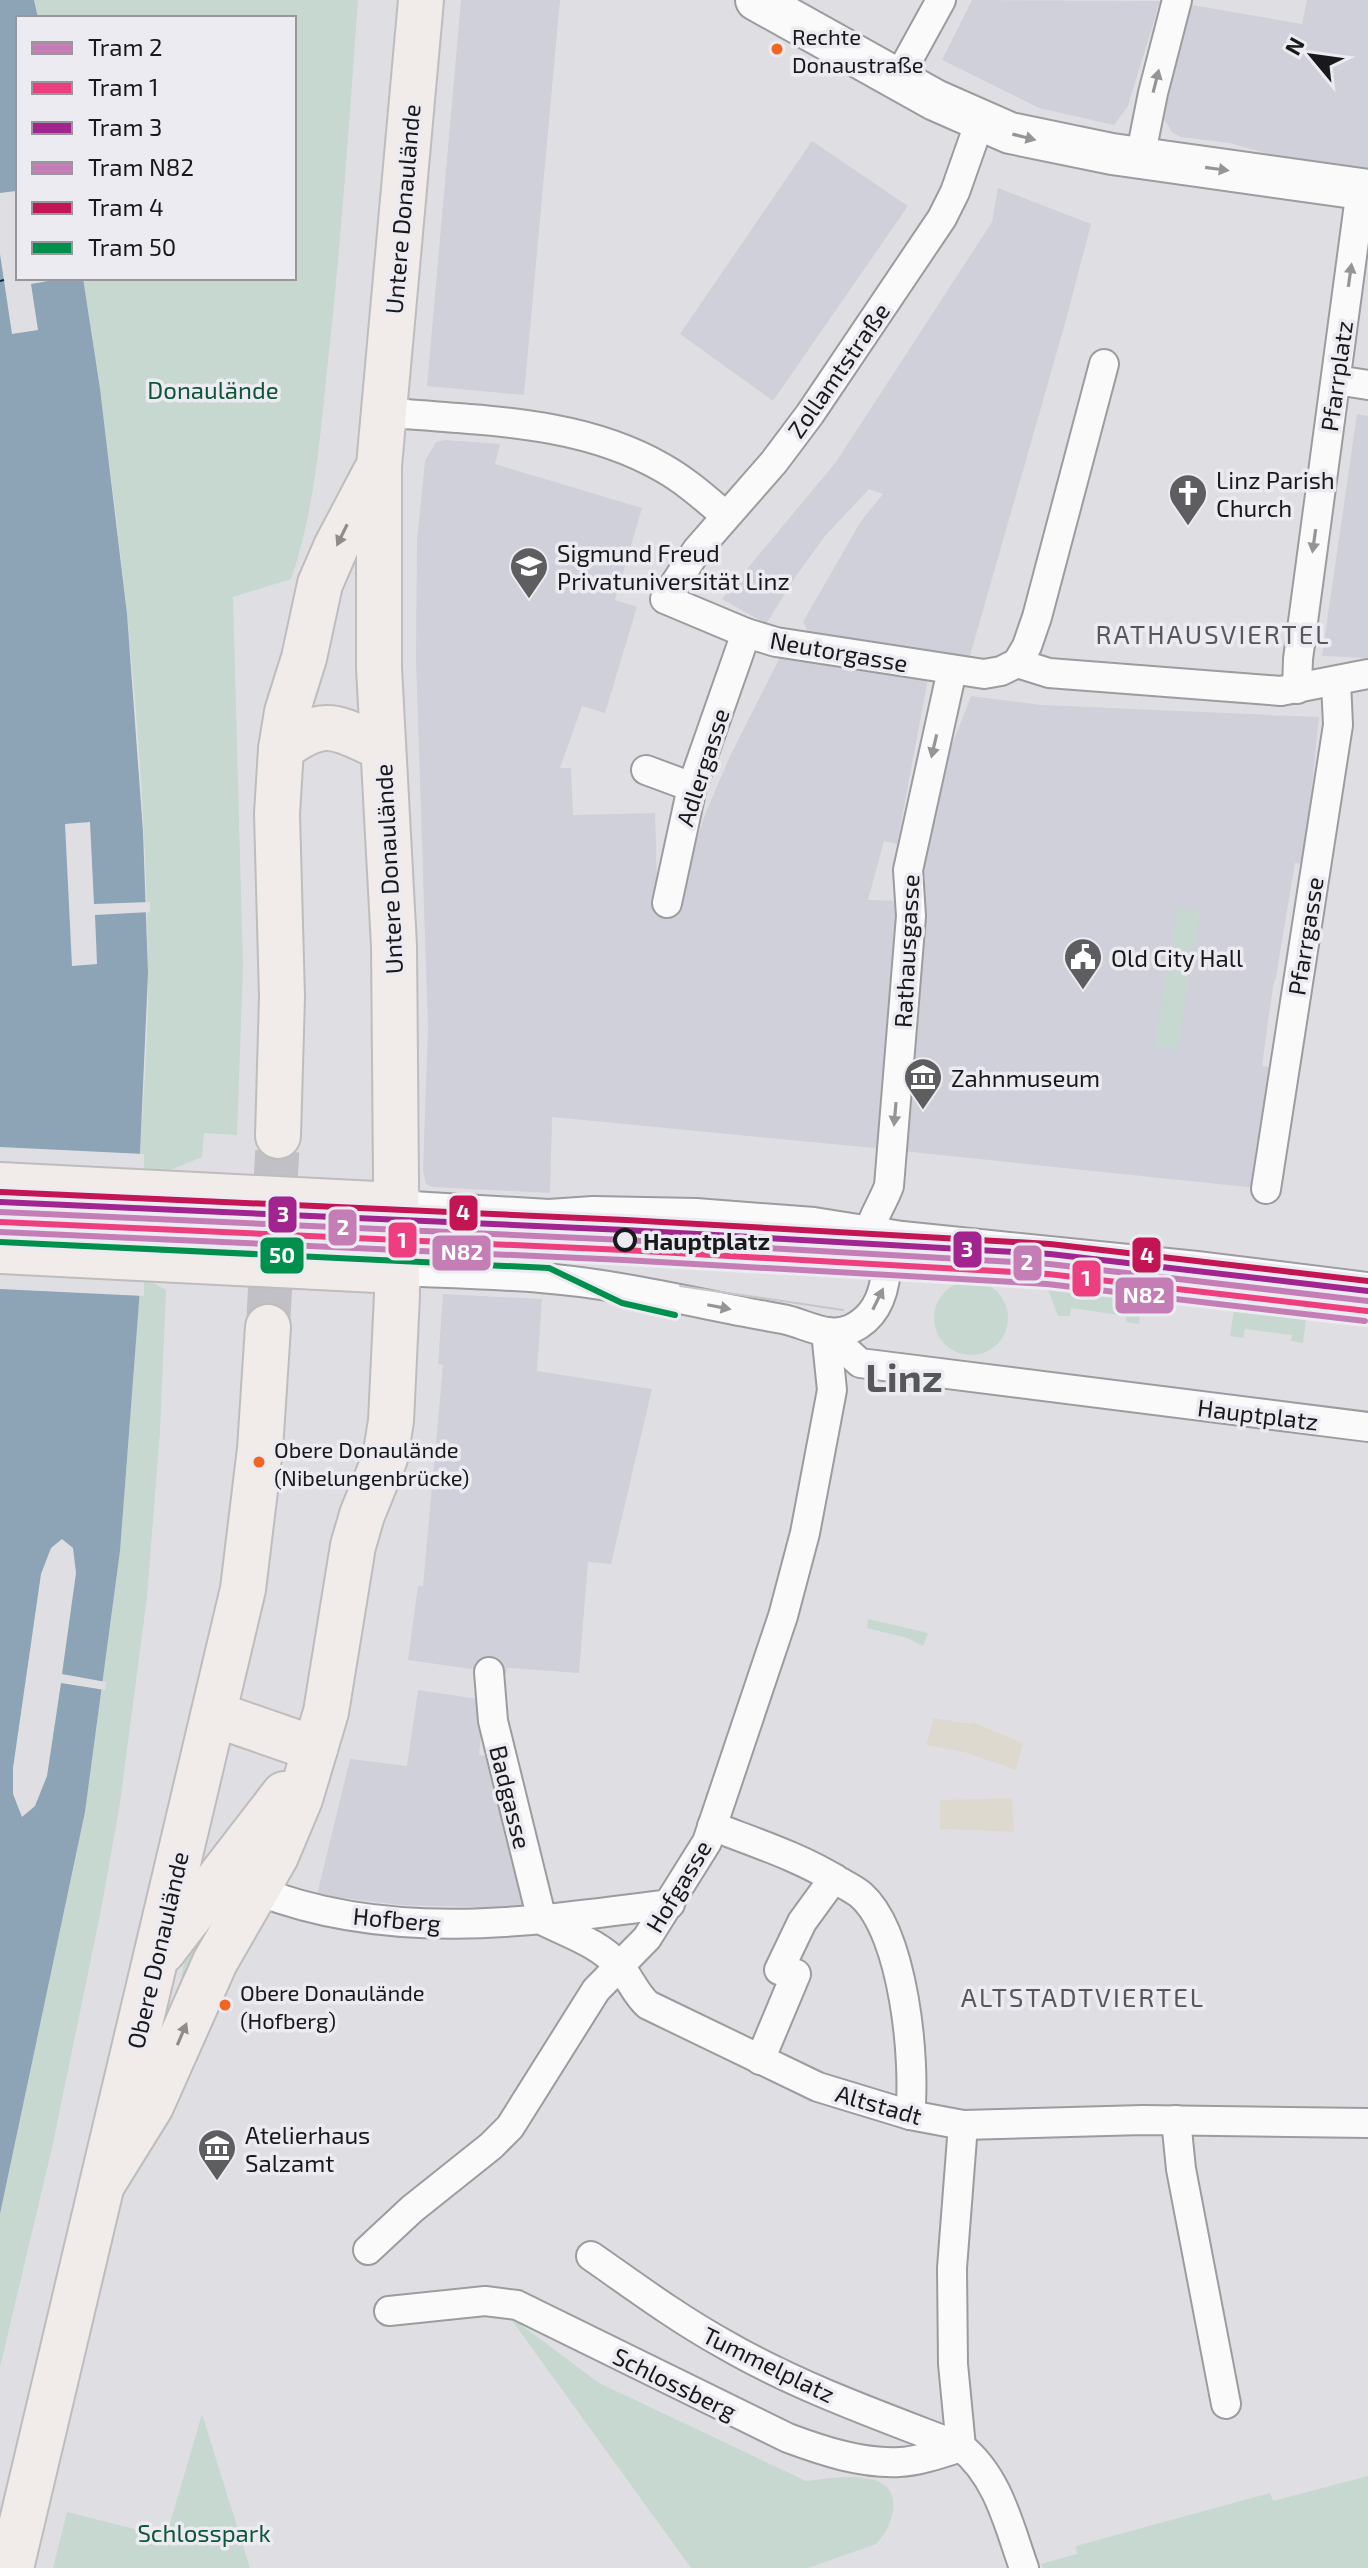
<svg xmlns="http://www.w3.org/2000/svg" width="1368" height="2568" viewBox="0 0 1368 2568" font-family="'Exo 2',sans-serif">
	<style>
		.built { fill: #cfd0d9 }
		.industrial { fill: #ded9cf }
		.green { fill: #c6d8cf }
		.water { fill: #8ca4b6 }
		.pier { fill: #dfdfe3 }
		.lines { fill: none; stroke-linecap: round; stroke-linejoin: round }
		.ferry { stroke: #002d46; stroke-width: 2; stroke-dasharray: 10 8; stroke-linecap: butt }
		.primary-tunnel { stroke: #c1c1c5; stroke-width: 44; stroke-dasharray: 44 22; stroke-linecap: butt }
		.street-casing { stroke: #9c9c9e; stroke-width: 32 }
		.secondary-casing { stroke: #9c9c9e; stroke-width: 44 }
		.primary-casing { stroke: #bdbdbe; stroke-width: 48 }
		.street { stroke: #fafafb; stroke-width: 28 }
		.secondary { stroke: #fafafb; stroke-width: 40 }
		.primary { stroke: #f1ebe9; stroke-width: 44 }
		.tram { stroke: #c6c6c7; stroke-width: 2 }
		.tram-1-casing { stroke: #ebebf1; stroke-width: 12 }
		.tram-2-casing { stroke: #ebebf1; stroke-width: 12 }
		.tram-3-casing { stroke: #ebebf1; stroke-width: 12 }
		.tram-4-casing { stroke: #ebebf1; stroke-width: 12 }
		.tram-5-casing { stroke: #ebebf1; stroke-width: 12 }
		.tram-6-casing { stroke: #ebebf1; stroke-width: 12 }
		.tram-1 { stroke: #c57eb5; stroke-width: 6 }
		.tram-2 { stroke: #ed3f80; stroke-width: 6 }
		.tram-3 { stroke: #a1248f; stroke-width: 6 }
		.tram-4 { stroke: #c57eb5; stroke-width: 6 }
		.tram-5 { stroke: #c31553; stroke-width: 6 }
		.tram-6 { stroke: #008f4d; stroke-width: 6 }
		.oneway { fill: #959596 }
		.oneway2 { fill: #908c8c }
		.bus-dot { fill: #f26522; stroke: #ebebf1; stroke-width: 3 }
		.stop-dot { fill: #ebebf1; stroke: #19191b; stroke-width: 4 }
		.labels { text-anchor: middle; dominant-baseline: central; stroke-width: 7; stroke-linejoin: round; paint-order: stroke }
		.bus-label { font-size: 22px; fill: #19191b; stroke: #ebebf1; text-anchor: start }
		.street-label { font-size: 24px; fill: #19191b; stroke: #ebebf1 }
		.park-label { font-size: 24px; fill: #0f5538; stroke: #ebebf1 }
		.poi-label { font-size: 24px; fill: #19191b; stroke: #ebebf1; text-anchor: start }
		.stop-label { font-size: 24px; font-weight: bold; fill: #19191b; stroke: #ebebf1; text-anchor: start }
		.neighbourhood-label { font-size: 26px; letter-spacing: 2px; fill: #56575b; stroke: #ebebf1 }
		.town-label { font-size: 40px; font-weight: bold; fill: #56575b; stroke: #ebebf1 }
		.line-badge { stroke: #ebebf1; stroke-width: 3 }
		.badge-label { font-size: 22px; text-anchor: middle; font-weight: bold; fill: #fff }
	</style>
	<rect width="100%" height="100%" fill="#dfdfe3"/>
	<!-- built -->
	<g class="built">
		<polygon points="461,0 560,0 524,395 427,386"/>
		<polygon points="972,0 1160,1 1128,106 1114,125 1039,108 942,60"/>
		<polygon points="1307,0 1368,0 1368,171 1272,155 1230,143 1181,137 1172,132 1164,119 1163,92 1186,4 1302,24"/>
		<polygon points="812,141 908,206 773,401 680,334"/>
		<polygon points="998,188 1091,224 1066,320 970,656 809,634 803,622 861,521 883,494 869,489 825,536 794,579 766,624 722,599 836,462 992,222"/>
		<polygon points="1357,414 1368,416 1368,658 1322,656"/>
		<polygon points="445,440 500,444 495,464 642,508 615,600 637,607 605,713 582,706 560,768 571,768 573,815 655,813 657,882 676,906 704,817 730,756 781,655 928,679 897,844 884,841 868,900 902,901 884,1149 552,1117 550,1193 432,1187 426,1184 423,1171 428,1027 416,660 417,540 425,461 436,442"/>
		<polygon points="971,696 1042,705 1319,717 1304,864 1295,863 1276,977 1273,986 1262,1066 1278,1068 1257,1188 902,1151 926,900 915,897 943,768"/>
		<polygon points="443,1294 542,1299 537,1371 652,1389 611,1564 588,1562 579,1673 507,1668 506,1674 408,1660 418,1586 423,1586 443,1365 438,1364"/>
		<polygon points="418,1690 485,1700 479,1755 494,1757 525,1905 477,1911 477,1907 401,1905 317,1895 350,1759 407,1766"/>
	</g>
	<!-- industrial -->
	<g class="industrial">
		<polygon points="934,1718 971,1724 973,1722 1023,1743 1016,1770 964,1752 926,1745"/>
		<polygon points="1012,1798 1014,1832 940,1829 940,1800"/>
	</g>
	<!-- green -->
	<g class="green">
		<path d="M34,0H358C349,123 341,247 327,370C320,440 314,513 291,579L233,597L243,966L237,1135L204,1133L202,1157L170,1170L139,1176C142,1107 149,1038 148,970C146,738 118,507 83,278H294V18H38Z"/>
		<polygon points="1177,908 1200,912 1177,1050 1154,1046"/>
		<polygon points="141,1276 166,1290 160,1431 147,1597 120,1803 101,1910 52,2148 0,2367 0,2214 85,1812 120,1551"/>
		<circle cx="971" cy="1318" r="37"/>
		<polygon points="1047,1287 1142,1295 1139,1324 1126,1322 1126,1316 1071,1308 1070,1316 1058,1316"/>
		<polygon points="1235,1304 1307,1313 1303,1343 1291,1341 1292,1335 1245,1329 1243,1338 1230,1336"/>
		<polygon points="868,1619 928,1633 923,1646 907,1638 867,1628"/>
		<polygon points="220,1905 174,2013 188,1944"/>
		<path d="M508,2315L599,2383L806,2481C832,2478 899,2465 893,2510C891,2523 885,2535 876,2544L808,2568H691Z"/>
		<polygon points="202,2414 250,2568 53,2568 67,2512 166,2537"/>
		<polygon points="1368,2476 1368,2568 1043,2568 1041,2564 1077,2554 1076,2546 1270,2493 1273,2501"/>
	</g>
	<!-- water -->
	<polygon class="water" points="0,0 34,0 38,18 18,18 18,278 83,278 100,389 127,614 143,831 148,973 139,1176 141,1276 120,1551 85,1812 0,2214"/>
	<!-- pier -->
	<g class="pier">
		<polygon points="16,191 18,278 65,278 31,284 38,330 12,334 0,254 0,193"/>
		<polygon points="90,822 94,904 150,902 150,912 95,915 97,964 72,966 65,824"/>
		<polygon points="0,1147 144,1154 144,1296 0,1289"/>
		<polygon points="62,1539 73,1548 76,1573 62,1674 106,1682 105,1690 61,1683 47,1776 35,1806 22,1817 13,1794 13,1768 41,1574 51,1548"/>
	</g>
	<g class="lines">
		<!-- ferry -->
		<polyline class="ferry" points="0,281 4,280"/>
		<!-- primary-tunnel -->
		<polyline class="primary-tunnel" points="268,1327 278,1136"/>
		<!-- street casing -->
		<g class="street-casing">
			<g id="street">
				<polyline points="897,80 941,0"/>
				<polyline points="980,121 955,192 942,218 810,414 774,462 697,550 665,599 746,633 776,642 984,674 1001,671 1017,663"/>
				<polyline points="1140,158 1153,93 1177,0"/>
				<polyline points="1336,380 1368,385"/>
				<path d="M383,412C477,421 579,419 663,468C686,481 706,499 726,516"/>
				<polyline points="1017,663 1049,673 1281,691 1368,674"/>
				<polyline points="1017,663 1027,646 1037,617 1104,364"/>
				<polyline points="1297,689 1298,659 1361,189"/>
				<polyline points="646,770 692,787"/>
				<polyline points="667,903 692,787 746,633"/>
				<polyline points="1266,1189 1338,725 1336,682"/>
				<polyline points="395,1205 549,1214 593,1211 696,1213 814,1222 902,1236 1197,1266 1368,1287"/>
				<path d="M869,1231C874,1215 883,1202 889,1186L911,916L908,870L952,670"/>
				<path d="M396,1271C444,1273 493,1274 541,1278C609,1283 678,1299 745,1312C759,1315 773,1317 787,1320C807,1325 830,1339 851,1329C888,1312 889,1268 885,1233"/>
				<polyline points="826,1332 860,1363 1368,1427"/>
				<path d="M489,1672L493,1721L542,1920C567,1933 599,1943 618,1965C630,1977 635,1994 648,2005L818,2087L910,2115L963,2125L1143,2120L1368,2123"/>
				<path d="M712,1826C756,1843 800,1857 840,1882C847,1886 855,1890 861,1895C904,1933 916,2061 910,2115"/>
				<path d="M256,1890C389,1943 532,1922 670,1904"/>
				<polyline points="760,2060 796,1974 779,1970 802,1922 834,1878"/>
				<polyline points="1176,2120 1181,2169 1226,2404"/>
				<polyline points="368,2250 412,2209 491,2146 510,2127 596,1990 647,1938 707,1842 783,1616 805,1533 832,1390 826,1332"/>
				<path d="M591,2256C634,2286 677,2318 724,2344C798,2387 881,2416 961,2447C998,2476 1009,2526 1024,2568"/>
				<path d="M389,2311L485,2301L517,2305L788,2438C823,2451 862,2464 900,2462C920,2461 942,2453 961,2447"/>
				<polyline points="961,2447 953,2364 952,2268 963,2125"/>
			</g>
		</g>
		<!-- secondary casing -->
		<g class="secondary-casing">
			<polyline id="secondary" points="756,0 935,100 1010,133 1112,154 1368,190"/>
		</g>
		<!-- primary casing -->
		<g class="primary-casing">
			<g id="primary">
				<path d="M281,749C325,716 336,727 382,748"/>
				<polyline points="278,1136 282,997 277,814 281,749 287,712 304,658 320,584 336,547 375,473"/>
				<polyline points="0,1185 395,1205"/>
				<polyline points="0,1251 396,1271"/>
				<polyline points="214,1714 315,1749"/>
				<polyline points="163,1951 284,1794"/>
				<polyline points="102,2185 151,2106 215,1962 276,1856 300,1799 326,1712 353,1546 362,1515 385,1458 391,1421 397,1295 394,946 379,668 379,466 421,0"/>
				<polyline points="11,2568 243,1589 260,1449 268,1327"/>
			</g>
		</g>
		<!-- street -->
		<use href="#street" class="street"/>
		<!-- secondary -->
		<use href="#secondary" class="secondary"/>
		<!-- primary -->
		<use href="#primary" class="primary"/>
		<!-- tram -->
		<polyline class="tram" points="680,1286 843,1310"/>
		<!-- tram-1 casing -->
		<g class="tram-1-casing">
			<polyline id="tram-1" points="0,1212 625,1240 1049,1264 1368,1301"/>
		</g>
		<!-- tram-2 casing -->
		<g class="tram-2-casing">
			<polyline id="tram-2" points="0,1222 624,1250 1048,1274 1367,1311"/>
		</g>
		<!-- tram-3 casing -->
		<g class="tram-3-casing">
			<polyline id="tram-3" points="0,1202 625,1230 1050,1254 1368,1291"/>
		</g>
		<!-- tram-4 casing -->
		<g class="tram-4-casing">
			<polyline id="tram-4" points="0,1232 624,1260 1047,1284 1365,1321"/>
		</g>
		<!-- tram-5 casing -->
		<g class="tram-5-casing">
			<polyline id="tram-5" points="1,1192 626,1220 1050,1244 1368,1281"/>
		</g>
		<!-- tram-6 casing -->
		<g class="tram-6-casing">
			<polyline id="tram-6" points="0,1242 549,1268 622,1303 675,1315"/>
		</g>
		<!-- tram-1 -->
		<use href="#tram-1" class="tram-1"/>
		<!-- tram-2 -->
		<use href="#tram-2" class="tram-2"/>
		<!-- tram-3 -->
		<use href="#tram-3" class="tram-3"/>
		<!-- tram-4 -->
		<use href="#tram-4" class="tram-4"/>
		<!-- tram-5 -->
		<use href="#tram-5" class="tram-5"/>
		<!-- tram-6 -->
		<use href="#tram-6" class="tram-6"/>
	</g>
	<!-- one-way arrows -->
	<defs><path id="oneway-solid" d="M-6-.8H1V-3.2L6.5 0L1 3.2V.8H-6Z" transform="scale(2)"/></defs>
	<g class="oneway">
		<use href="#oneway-solid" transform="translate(1156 81) rotate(-76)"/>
		<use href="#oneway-solid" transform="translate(1024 137) rotate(14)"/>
		<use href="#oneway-solid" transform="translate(1217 169) rotate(8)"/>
		<use href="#oneway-solid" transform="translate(1350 275) rotate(-82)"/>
		<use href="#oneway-solid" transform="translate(1314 541) rotate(98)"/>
		<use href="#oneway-solid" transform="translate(934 746) rotate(103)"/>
		<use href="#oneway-solid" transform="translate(895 1114) rotate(95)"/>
		<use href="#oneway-solid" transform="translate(878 1299) rotate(-64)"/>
		<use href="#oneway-solid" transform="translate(719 1307) rotate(11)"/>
	</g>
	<g class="oneway2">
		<use href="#oneway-solid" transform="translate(342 535) rotate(116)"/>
		<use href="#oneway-solid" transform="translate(182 2034) rotate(-67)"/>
	</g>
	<!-- icons -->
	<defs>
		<g id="church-pin" transform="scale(2)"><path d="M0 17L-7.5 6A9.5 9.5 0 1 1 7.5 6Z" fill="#5e5e61" stroke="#ebebf1"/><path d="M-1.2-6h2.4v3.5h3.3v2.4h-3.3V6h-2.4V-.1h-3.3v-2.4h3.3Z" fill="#fff"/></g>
		<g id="university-pin" transform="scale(2)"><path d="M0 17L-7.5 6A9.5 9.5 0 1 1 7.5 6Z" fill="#5e5e61" stroke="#ebebf1"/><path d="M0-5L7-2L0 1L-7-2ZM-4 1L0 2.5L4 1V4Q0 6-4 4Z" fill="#fff"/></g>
		<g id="civic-pin" transform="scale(2)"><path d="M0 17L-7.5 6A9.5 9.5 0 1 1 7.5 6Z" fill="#5e5e61" stroke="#ebebf1"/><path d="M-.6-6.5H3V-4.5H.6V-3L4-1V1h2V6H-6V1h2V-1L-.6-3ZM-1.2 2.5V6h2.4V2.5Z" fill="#fff"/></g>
		<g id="museum-pin" transform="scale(2)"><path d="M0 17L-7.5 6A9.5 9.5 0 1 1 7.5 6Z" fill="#5e5e61" stroke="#ebebf1"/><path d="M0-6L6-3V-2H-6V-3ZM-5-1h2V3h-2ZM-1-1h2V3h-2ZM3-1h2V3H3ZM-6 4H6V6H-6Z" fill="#fff"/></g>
	</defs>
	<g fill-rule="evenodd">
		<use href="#church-pin" x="1188" y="493"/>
		<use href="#university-pin" x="529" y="566"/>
		<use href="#civic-pin" x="1083" y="957"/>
		<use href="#museum-pin" x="923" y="1077"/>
		<use href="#museum-pin" x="217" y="2148"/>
	</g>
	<!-- markers -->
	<g class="bus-dot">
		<circle cx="777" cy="49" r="7"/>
		<circle cx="259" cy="1462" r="7"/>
		<circle cx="225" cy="2005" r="7"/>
	</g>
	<circle class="stop-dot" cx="625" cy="1240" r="10"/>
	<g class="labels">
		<!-- bus labels -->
		<g class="bus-label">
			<text x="792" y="36">Rechte<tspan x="792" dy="28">Donaustraße</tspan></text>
			<text x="274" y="1449">Obere Donaulände<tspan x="274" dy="28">(Nibelungenbrücke)</tspan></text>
			<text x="240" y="1992">Obere Donaulände<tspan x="240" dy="28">(Hofberg)</tspan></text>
		</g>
		<!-- street labels -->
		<g class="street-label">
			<text transform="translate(402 209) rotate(-85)">Untere Donaulände</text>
			<text transform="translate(838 370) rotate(-55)">Zollamtstraße</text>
			<text transform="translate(1336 376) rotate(-82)">Pfarrplatz</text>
			<text transform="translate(839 651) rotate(10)">Neutorgasse</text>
			<text transform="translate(702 767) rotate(-72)">Adlergasse</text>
			<text transform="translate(388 869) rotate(-93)">Untere Donaulände</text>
			<text transform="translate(1305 936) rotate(-81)">Pfarrgasse</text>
			<text transform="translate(906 951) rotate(-87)">Rathausgasse</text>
			<text transform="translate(1258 1414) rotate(7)">Hauptplatz</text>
			<text transform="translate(511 1797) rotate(76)">Badgasse</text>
			<text transform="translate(678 1886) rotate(-59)">Hofgasse</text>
			<text transform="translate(397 1919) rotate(5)">Hofberg</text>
			<text transform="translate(157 1950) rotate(-77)">Obere Donaulände</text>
			<text transform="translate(879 2104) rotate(16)">Altstadt</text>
			<text transform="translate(769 2364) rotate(26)">Tummelplatz</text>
			<text transform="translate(675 2383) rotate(26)">Schlossberg</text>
		</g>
		<!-- park labels -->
		<g class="park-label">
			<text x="213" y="389">Donaulände</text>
			<text x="204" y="2532">Schlosspark</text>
		</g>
		<!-- poi labels -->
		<g class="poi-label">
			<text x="1216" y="479">Linz Parish<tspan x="1216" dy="28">Church</tspan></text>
			<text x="557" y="552">Sigmund Freud<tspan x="557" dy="28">Privatuniversität Linz</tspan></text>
			<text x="1111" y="957">Old City Hall</text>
			<text x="951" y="1077">Zahnmuseum</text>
			<text x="245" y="2134">Atelierhaus<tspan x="245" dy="28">Salzamt</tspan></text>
		</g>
		<!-- stop labels -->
		<g class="stop-label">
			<text x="643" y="1240">Hauptplatz</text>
		</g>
		<!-- neighbourhood labels -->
		<g class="neighbourhood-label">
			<text x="1213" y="633">RATHAUSVIERTEL</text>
			<text x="1083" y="1996">ALTSTADTVIERTEL</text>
		</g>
		<!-- town labels -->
		<g class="town-label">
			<text x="904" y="1376">Linz</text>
		</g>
	</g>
	<g class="line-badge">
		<rect x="448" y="1194" width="31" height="38" rx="8" fill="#c31553"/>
		<rect x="267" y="1195" width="31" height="39" rx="8" fill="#a1248f"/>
		<rect x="327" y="1208" width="31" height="39" rx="8" fill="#c57eb5"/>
		<rect x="387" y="1221" width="31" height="38" rx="8" fill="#ed3f80"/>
		<rect x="952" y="1230" width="31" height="39" rx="8" fill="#a1248f"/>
		<rect x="431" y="1234" width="61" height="38" rx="8" fill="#c57eb5"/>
		<rect x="1131" y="1236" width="31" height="38" rx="8" fill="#c31553"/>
		<rect x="259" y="1236" width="46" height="39" rx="8" fill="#008f4d"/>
		<rect x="1012" y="1244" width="31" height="38" rx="8" fill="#c57eb5"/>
		<rect x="1071" y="1259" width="31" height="39" rx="8" fill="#ed3f80"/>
		<rect x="1114" y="1276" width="61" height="39" rx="8" fill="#c57eb5"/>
	</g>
	<g class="badge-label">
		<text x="463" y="1220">4</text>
		<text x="283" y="1222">3</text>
		<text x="343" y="1235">2</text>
		<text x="402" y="1248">1</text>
		<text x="967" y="1257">3</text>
		<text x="462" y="1260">N82</text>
		<text x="1147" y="1263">4</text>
		<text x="282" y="1263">50</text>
		<text x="1027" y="1270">2</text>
		<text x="1086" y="1286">1</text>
		<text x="1144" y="1303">N82</text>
	</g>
	<!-- legend -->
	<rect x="16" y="16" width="280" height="264" fill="#ebebf1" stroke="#97979b" stroke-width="2"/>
	<rect x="32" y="42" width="40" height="12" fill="#c57eb5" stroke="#97979b" stroke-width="2"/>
	<text x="88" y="56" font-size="24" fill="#19191b">Tram 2</text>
	<rect x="32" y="82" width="40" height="12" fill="#ed3f80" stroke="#97979b" stroke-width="2"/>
	<text x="88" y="96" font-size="24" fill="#19191b">Tram 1</text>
	<rect x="32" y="122" width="40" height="12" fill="#a1248f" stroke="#97979b" stroke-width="2"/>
	<text x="88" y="136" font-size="24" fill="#19191b">Tram 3</text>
	<rect x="32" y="162" width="40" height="12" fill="#c57eb5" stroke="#97979b" stroke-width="2"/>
	<text x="88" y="176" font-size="24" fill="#19191b">Tram N82</text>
	<rect x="32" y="202" width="40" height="12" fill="#c31553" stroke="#97979b" stroke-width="2"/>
	<text x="88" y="216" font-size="24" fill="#19191b">Tram 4</text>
	<rect x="32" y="242" width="40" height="12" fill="#008f4d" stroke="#97979b" stroke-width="2"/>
	<text x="88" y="256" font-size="24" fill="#19191b">Tram 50</text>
	<!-- north arrow -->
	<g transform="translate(1312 56) rotate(299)" stroke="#ebebf1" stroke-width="6" paint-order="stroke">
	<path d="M0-6L14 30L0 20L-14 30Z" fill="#19191b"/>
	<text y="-12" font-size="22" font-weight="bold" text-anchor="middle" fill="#19191b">N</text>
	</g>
</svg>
